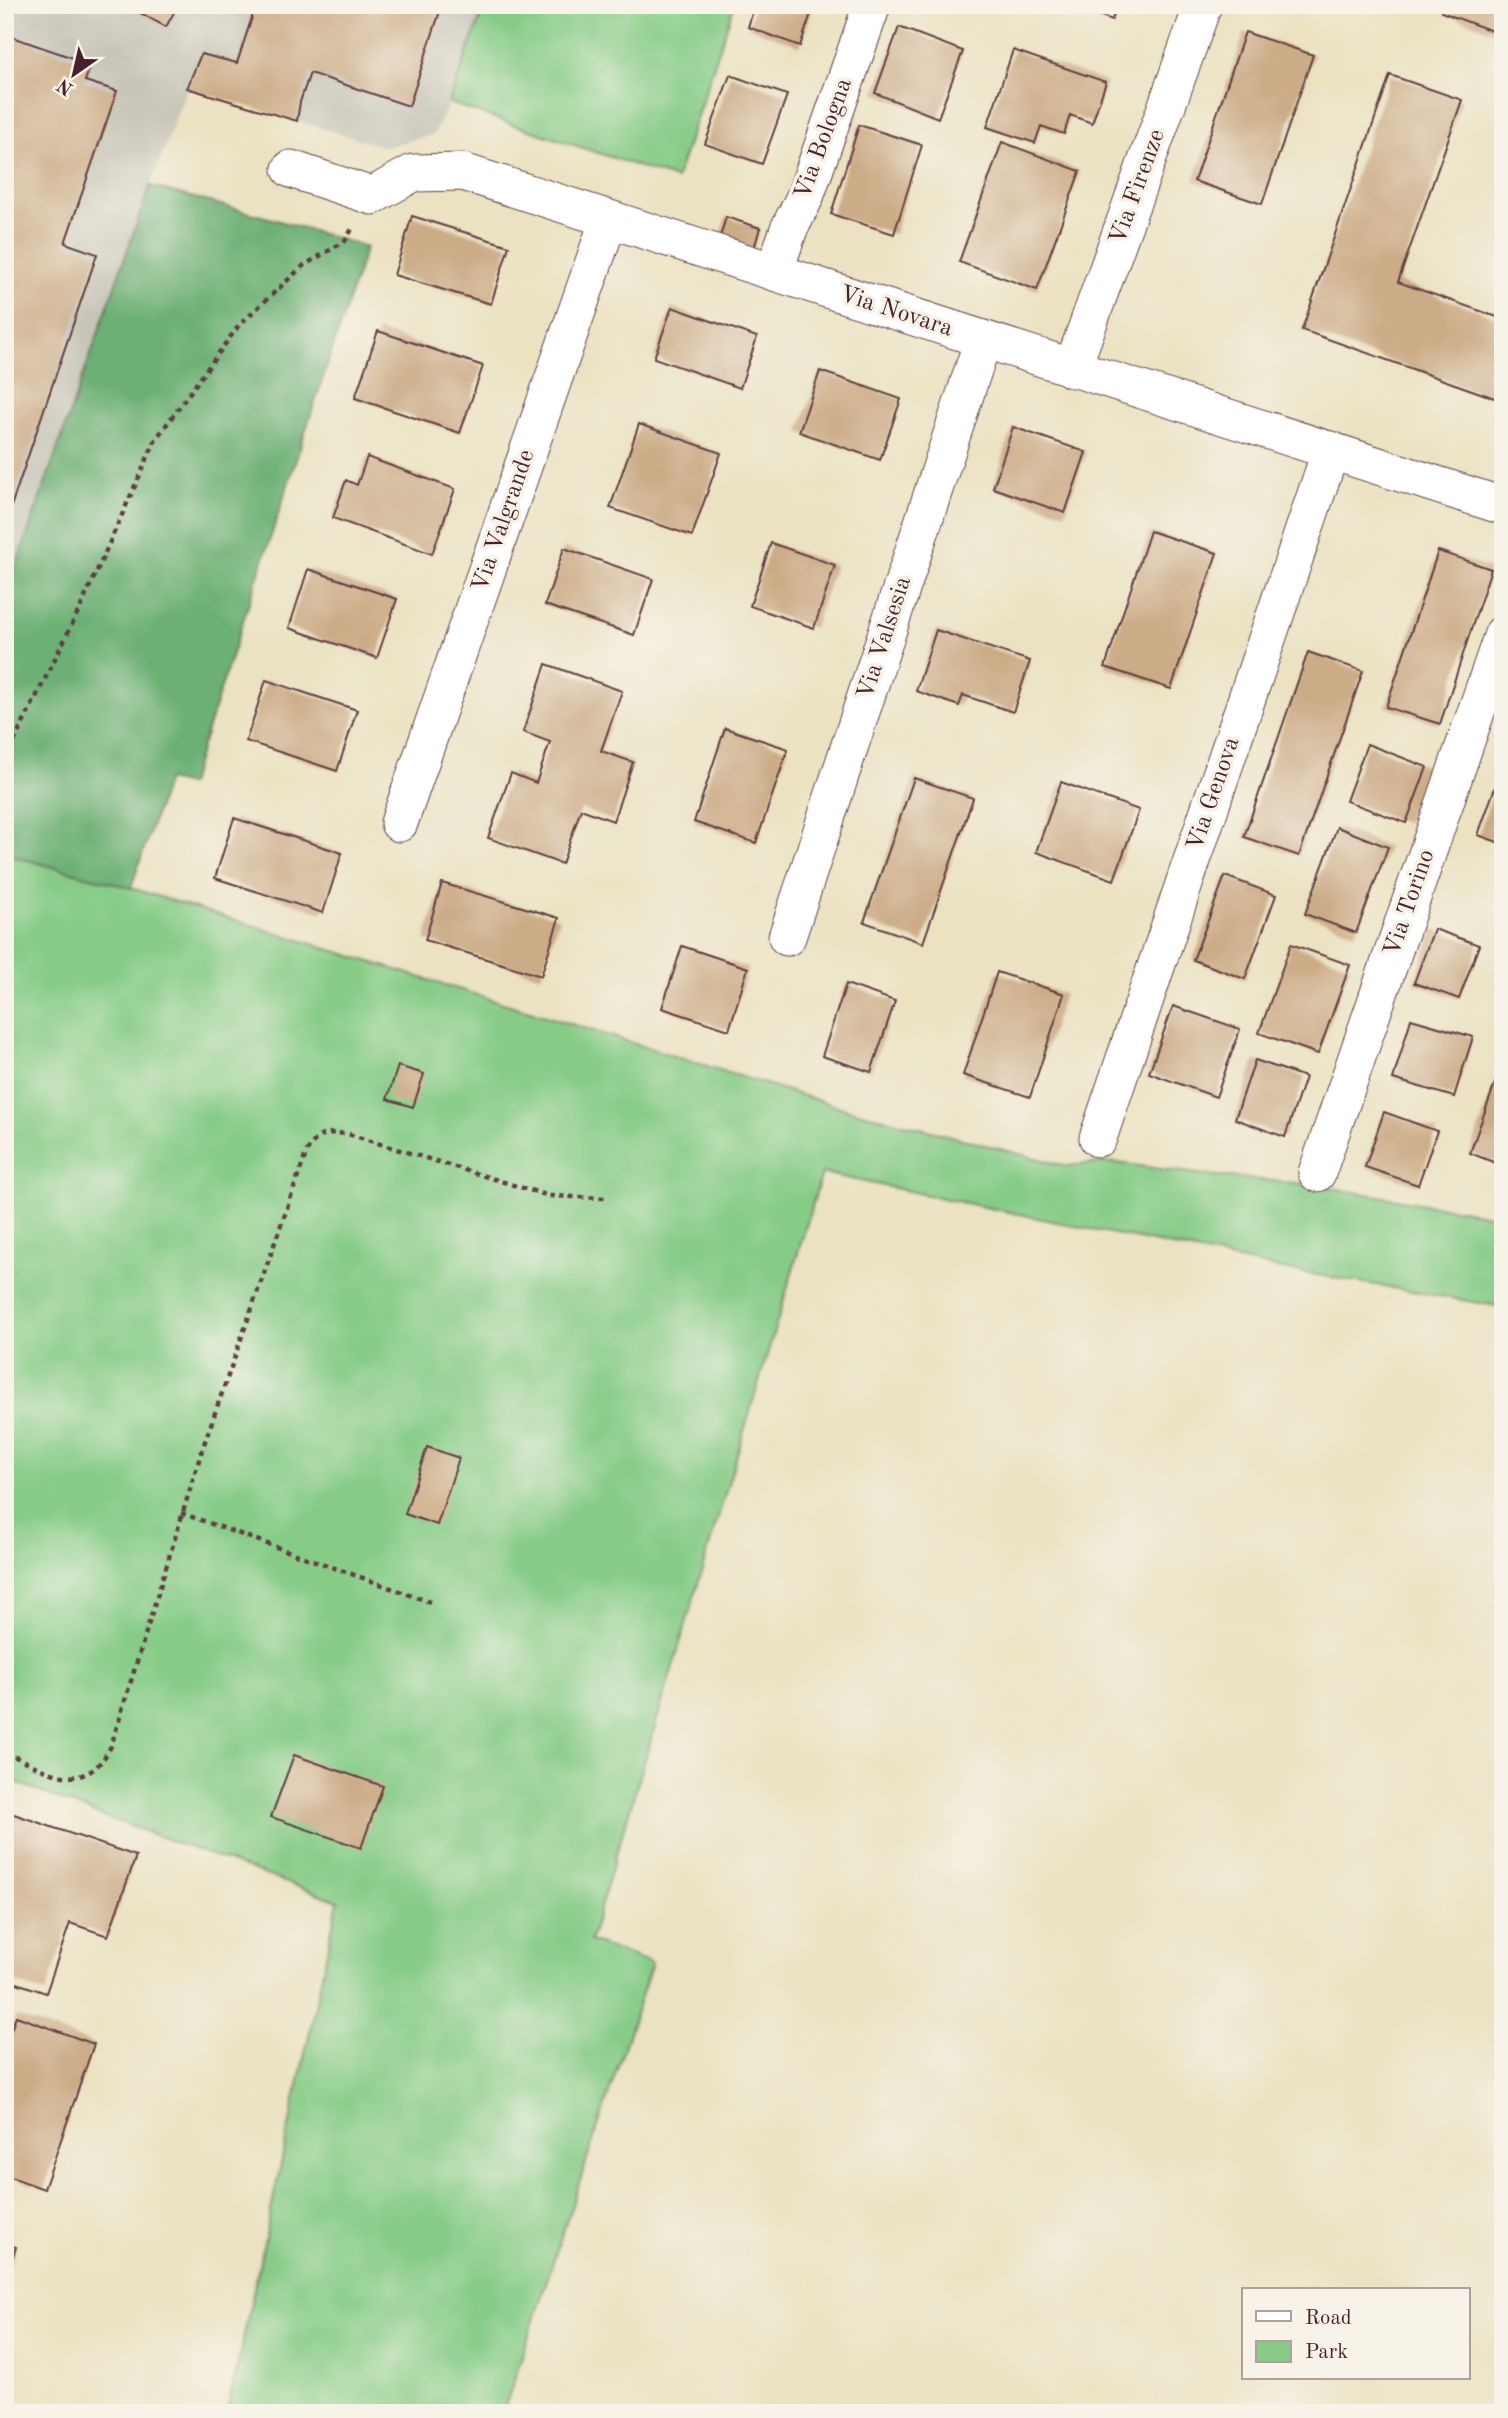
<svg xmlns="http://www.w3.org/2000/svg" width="1508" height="2418" viewBox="0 0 1508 2418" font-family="'Old Standard TT',serif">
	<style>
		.industrial { fill: #c6c5b8 }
		.green { fill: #86cc87; stroke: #687659; stroke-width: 2 }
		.forest { fill: #6cb074; stroke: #5b6850; stroke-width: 2 }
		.building { fill: #ccac87 }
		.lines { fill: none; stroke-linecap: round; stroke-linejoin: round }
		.street-casing { stroke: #623c42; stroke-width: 39 }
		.path { stroke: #623c42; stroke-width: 4.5; stroke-dasharray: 5 5; stroke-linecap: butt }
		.street { stroke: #fff; stroke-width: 37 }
		.labels { text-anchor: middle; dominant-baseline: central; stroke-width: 7; stroke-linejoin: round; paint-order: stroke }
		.street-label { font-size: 24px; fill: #4a1f2b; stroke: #f7f3e8 }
	</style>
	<rect width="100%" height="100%" fill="#f7f3e8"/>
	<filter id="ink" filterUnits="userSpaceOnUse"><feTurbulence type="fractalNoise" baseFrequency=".0143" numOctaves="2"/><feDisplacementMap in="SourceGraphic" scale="14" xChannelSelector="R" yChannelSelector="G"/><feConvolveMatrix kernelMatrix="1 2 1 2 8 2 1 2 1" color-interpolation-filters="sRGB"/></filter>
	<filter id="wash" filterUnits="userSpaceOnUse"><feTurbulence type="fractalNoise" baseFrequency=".00686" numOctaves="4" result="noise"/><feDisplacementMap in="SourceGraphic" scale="28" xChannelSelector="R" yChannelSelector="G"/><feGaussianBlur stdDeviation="1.57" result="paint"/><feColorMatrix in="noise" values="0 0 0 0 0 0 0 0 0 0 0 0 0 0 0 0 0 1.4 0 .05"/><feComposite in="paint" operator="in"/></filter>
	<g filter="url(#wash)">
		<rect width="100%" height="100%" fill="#eae2c1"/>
		<!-- industrial -->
		<polygon class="industrial" points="5,5 485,5 449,103 434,134 385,147 187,88 150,186 5,598"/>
		<!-- green -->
		<g class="green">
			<polygon points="485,5 734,5 676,179 449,103"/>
			<polygon points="5,854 131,888 843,1108 1066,1166 1109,1162 1206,1175 1307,1184 1503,1217 1503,1307 1277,1268 822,1173 590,1941 652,1963 503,2413 227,2413 338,1901 97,1814 5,1778"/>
		</g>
		<!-- forest -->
		<polygon class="forest" points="150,186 269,218 366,247 189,785 167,780 131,888 5,854 5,598"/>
		<g id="blocks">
			<!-- building -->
			<g class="building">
				<polygon points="126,5 178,5 166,27"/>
				<polygon points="256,5 442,5 409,106 310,73 300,102 297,121 187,88 201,54 237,63"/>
				<polygon points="755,5 814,5 800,46 748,27"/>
				<polygon points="1072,5 1117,5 1112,20"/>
				<polygon points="1443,5 1503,5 1503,35 1441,12"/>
				<polygon points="899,27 963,51 938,118 875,93"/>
				<polygon points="1245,32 1313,55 1262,204 1194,181"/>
				<polygon points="9,36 91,64 85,81 117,91 65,243 97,254 6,521 5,49"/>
				<polygon points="1013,50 1106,82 1092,123 1070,115 1064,134 1041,126 1035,143 987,127"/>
				<polygon points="730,75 787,95 762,164 705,144"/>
				<polygon points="1390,75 1462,100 1398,282 1503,319 1503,401 1302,330"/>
				<polygon points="859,125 922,145 894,234 831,214"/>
				<polygon points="1002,142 1080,171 1037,290 959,262"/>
				<polygon points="412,216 509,246 491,304 394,275"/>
				<polygon points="726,217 760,228 752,255 718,244"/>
				<polygon points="672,307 757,337 740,388 654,358"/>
				<polygon points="378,331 483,366 460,433 355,398"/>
				<polygon points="820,371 901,399 880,460 799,432"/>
				<polygon points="639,424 721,453 692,536 610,508"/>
				<polygon points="1013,427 1086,452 1065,513 993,488"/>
				<polygon points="367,457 455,489 432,554 333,518 346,480 357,485"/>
				<polygon points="1150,531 1217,553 1171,689 1105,667"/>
				<polygon points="771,543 835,565 814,628 750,606"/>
				<polygon points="564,548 653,579 634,635 545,605"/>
				<polygon points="1438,551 1491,569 1440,724 1386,707"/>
				<polygon points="308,569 397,599 377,658 289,628"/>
				<polygon points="936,630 1030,661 1013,712 963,695 959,706 916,691"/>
				<polygon points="1308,652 1363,671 1299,856 1244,837"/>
				<polygon points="546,664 622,691 601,751 633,762 613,821 581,809 562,864 488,838 511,773 536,783 550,742 523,732"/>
				<polygon points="266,680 357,710 337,771 246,741"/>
				<polygon points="725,728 788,749 756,843 694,822"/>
				<polygon points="1367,744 1427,767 1406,823 1346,801"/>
				<polygon points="1502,768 1503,768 1503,844 1478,835"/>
				<polygon points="914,778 973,798 923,943 864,922"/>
				<polygon points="1061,782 1139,810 1114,880 1036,852"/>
				<polygon points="234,818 342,853 323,913 215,878"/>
				<polygon points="1337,827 1388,847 1356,933 1305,914"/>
				<polygon points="1225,876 1276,895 1245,979 1193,960"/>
				<polygon points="442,883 559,918 541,976 425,940"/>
				<polygon points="1434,929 1479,945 1459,999 1414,983"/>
				<polygon points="1291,944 1350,965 1318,1054 1259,1033"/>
				<polygon points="682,946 748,968 729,1030 662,1008"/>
				<polygon points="997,972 1064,994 1030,1097 963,1075"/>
				<polygon points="846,984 895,1001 871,1072 822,1056"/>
				<polygon points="1173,1006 1240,1029 1216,1097 1149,1073"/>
				<polygon points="1411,1019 1473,1037 1454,1097 1393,1079"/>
				<polygon points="1255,1060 1305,1077 1285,1137 1235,1119"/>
				<polygon points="1502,1064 1503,1064 1503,1166 1470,1153"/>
				<polygon points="398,1066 424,1074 413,1107 387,1099"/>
				<polygon points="1384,1112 1437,1131 1418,1185 1365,1167"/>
				<polygon points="427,1447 459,1458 437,1525 405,1514"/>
				<polygon points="294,1755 383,1786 361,1848 271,1817"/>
				<polygon points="5,1811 136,1856 108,1936 70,1923 46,1993 5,1979"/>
				<polygon points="16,2016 94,2044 44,2189 5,2175 5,2047"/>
				<polygon points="5,2243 16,2247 6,2277 5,2277"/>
			</g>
		</g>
	</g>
	<g filter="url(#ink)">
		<use href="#blocks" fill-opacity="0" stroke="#623c42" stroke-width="2"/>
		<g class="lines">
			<!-- street casing -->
			<g class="street-casing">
				<g id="street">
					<polyline points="291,169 372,196 413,173 463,172 1503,506"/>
					<polyline points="774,272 789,229 805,197 872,5"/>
					<polyline points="1072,369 1203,5"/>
					<polyline points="399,823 609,219"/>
					<polyline points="787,937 983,340"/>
					<polyline points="1098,1138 1331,450"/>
					<polyline points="1317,1173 1503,634"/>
				</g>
			</g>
			<!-- path -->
			<g class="path">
				<polyline points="5,760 82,604 156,439 239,325 303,266 345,241 352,229"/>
				<polyline points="181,1513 430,1602"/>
				<path d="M5,1752C46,1770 84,1800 111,1746L203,1447L307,1151C319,1132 326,1132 348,1134L549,1196L606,1198"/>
			</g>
			<!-- street -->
			<use href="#street" class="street"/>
		</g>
	</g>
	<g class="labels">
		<!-- street labels -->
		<g class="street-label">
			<text transform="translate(824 139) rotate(-70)">Via Bologna</text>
			<text transform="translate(1138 187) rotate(-70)">Via Firenze</text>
			<text transform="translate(896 312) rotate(18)">Via Novara</text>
			<text transform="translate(504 521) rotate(-71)">Via Valgrande</text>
			<text transform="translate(885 638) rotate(-72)">Via Valsesia</text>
			<text transform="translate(1214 794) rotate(-71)">Via Genova</text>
			<text transform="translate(1410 903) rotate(-71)">Via Torino</text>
		</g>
	</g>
	<!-- margin -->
	<rect width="1508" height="2418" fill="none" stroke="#f7f3e8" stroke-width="28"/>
	<!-- legend -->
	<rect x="1242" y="2288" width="228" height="91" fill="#f7f3e8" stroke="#b29e9c" stroke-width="2"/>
	<rect x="1256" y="2311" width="35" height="10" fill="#ffffff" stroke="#b29e9c" stroke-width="2"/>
	<text x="1305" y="2324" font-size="21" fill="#4a1f2b">Road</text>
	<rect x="1256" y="2341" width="35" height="21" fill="#86cc87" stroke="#b29e9c" stroke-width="2"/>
	<text x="1305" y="2358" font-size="21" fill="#4a1f2b">Park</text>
	<!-- north arrow -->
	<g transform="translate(74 74) rotate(214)" stroke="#f7f3e8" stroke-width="5" paint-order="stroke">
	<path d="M0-5L12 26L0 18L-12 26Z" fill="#4a1f2b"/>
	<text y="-10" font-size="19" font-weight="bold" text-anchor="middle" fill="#4a1f2b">N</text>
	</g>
</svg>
